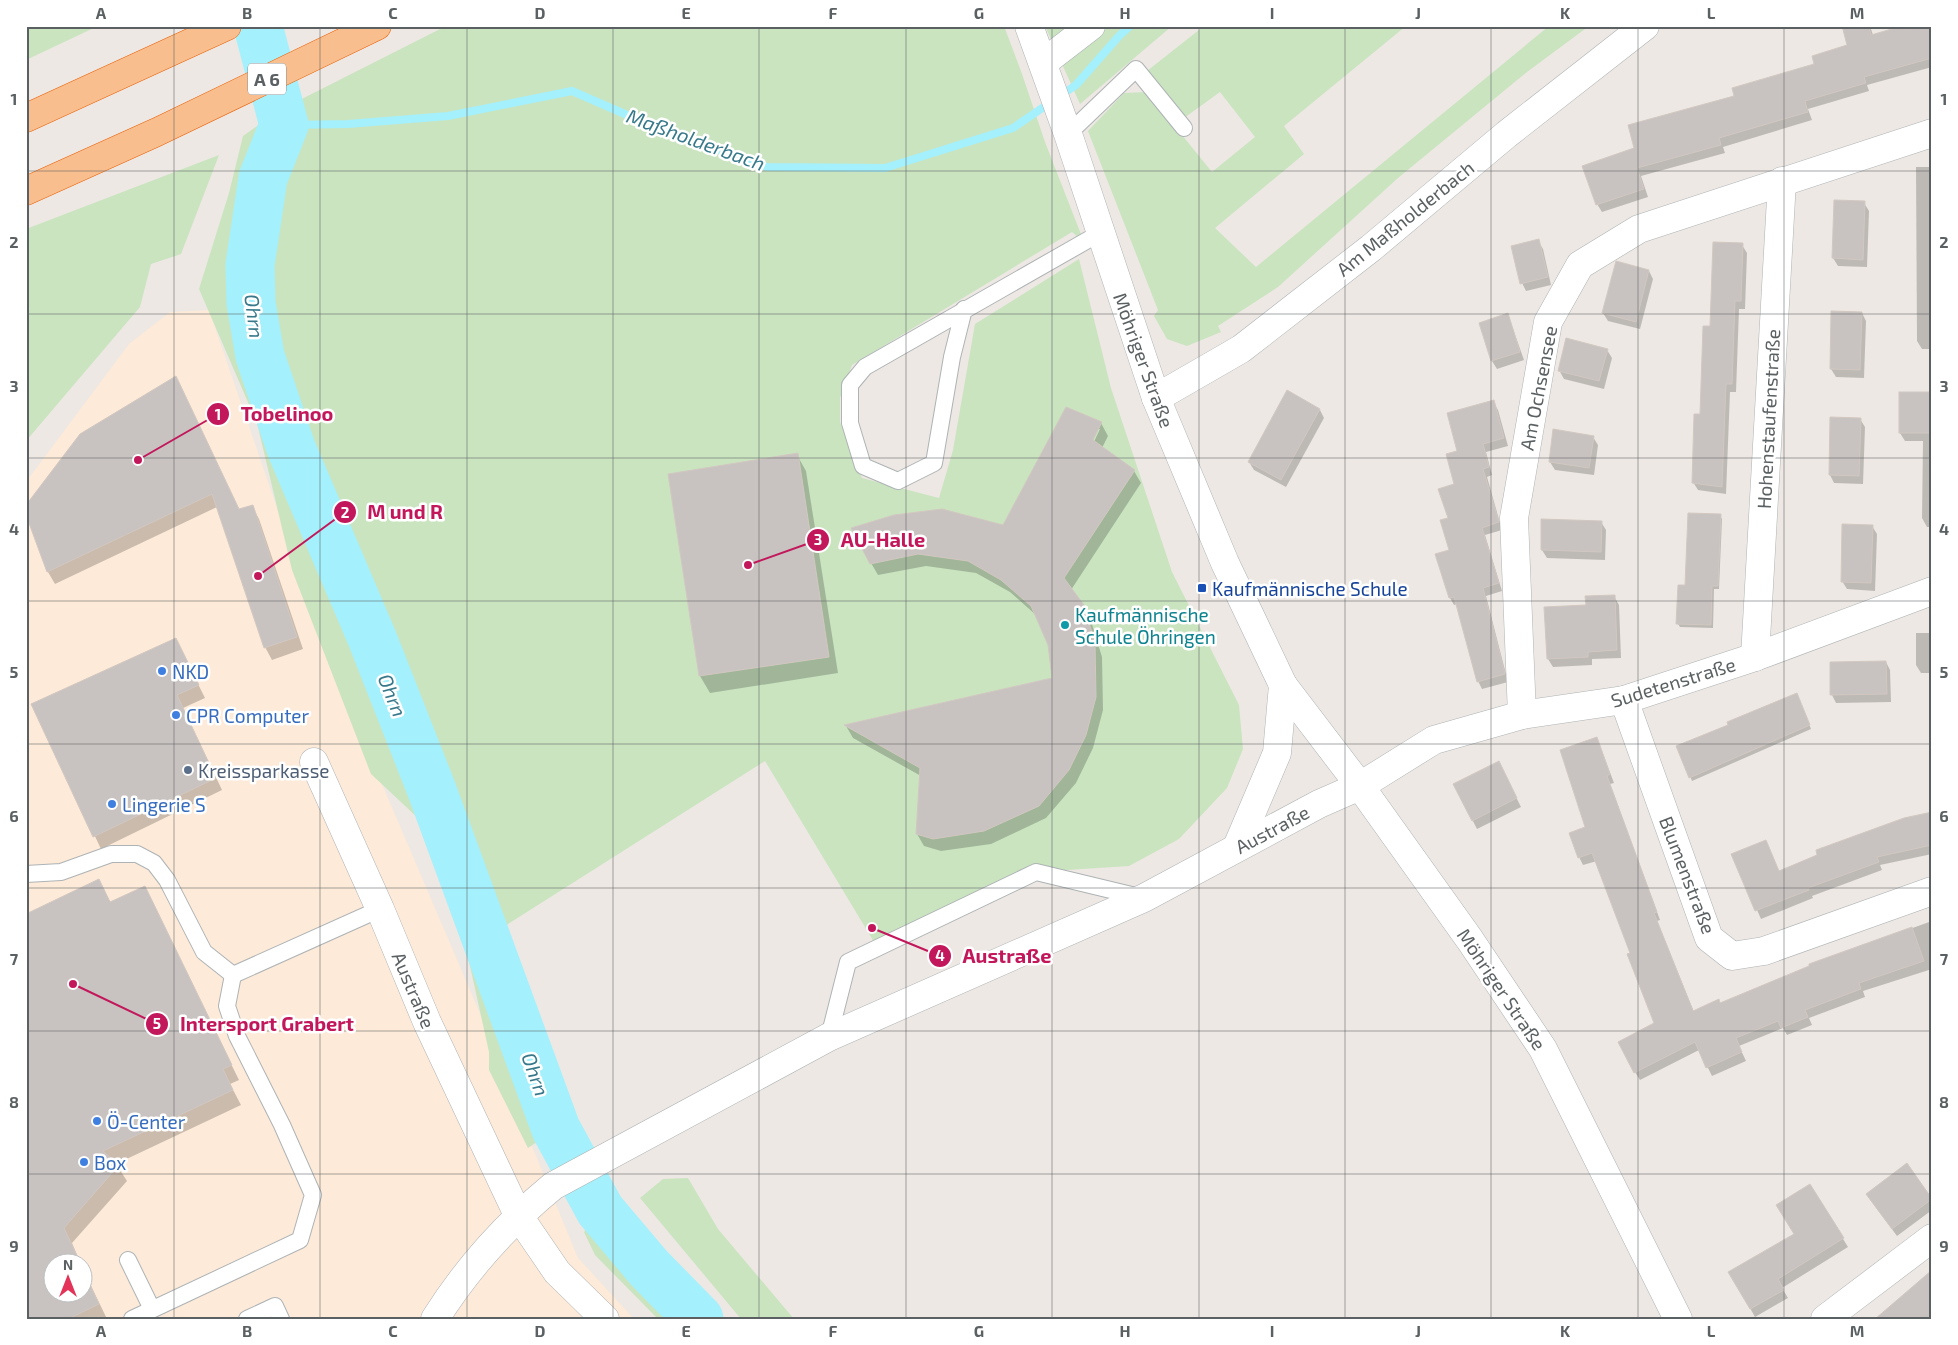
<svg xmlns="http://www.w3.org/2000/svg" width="1958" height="1345" viewBox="0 0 1958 1345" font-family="'Exo 2',sans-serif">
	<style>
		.commercial { fill: #fdead8; fill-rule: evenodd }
		.green { fill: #cae4c0 }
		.shadow { fill: #0003; fill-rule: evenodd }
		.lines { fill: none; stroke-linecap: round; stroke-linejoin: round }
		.stream { stroke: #a4f0fc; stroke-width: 8 }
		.river { stroke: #a4f0fc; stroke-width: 49 }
		.building { fill: #c8c3c0; stroke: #d2c8c1 }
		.service-casing { stroke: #aeb3b5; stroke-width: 18 }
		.minor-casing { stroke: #aeb3b5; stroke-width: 29 }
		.tertiary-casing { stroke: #aeb3b5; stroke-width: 29 }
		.motorway-casing { stroke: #e96007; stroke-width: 29 }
		.service { stroke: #fff; stroke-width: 16 }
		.minor { stroke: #fff; stroke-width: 28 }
		.tertiary { stroke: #fff; stroke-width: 28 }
		.motorway { stroke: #f9be8e; stroke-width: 28 }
		.grid { fill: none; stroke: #5b6163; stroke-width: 1; stroke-opacity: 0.55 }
		.transit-dot { fill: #1a4fb4; stroke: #fff; stroke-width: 2 }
		.culture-dot { fill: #0f9aa8; stroke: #fff; stroke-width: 2 }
		.shop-dot { fill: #3f7fe0; stroke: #fff; stroke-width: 2 }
		.service-dot { fill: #5c6f8a; stroke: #fff; stroke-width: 2 }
		.labels { text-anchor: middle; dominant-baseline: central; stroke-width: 5; stroke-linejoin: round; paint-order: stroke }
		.shield { fill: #fff; stroke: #8c9092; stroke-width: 1 }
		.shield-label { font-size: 18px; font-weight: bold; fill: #5b6163 }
		.street-label { font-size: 19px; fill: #5b6163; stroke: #fff }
		.transit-label { font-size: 19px; fill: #164399; stroke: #fff; text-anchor: start }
		.culture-label { font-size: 19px; fill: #0d838f; stroke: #fff; text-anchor: start }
		.shop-label { font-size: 19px; fill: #366cbe; stroke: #fff; text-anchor: start }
		.service-label { font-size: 19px; fill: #4e5e75; stroke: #fff; text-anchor: start }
		.water-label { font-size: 20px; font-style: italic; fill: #37798b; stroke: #fff }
		.leader { fill: none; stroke: #c2185b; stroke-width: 2 }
		.callout-dot { fill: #c2185b; stroke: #fff; stroke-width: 2 }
		.mark-label { font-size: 15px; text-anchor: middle; font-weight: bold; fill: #fff }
		.callout-label { font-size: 20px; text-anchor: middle; font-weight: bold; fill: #c2185b; stroke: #fff; stroke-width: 5; stroke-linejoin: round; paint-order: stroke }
		.neatline { fill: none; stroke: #5b6163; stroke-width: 2 }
		.grid-label { font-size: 16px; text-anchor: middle; font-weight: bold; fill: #5b6163 }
	</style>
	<rect width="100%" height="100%" fill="#ede8e3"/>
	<!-- commercial -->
	<path class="commercial" d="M209,310L300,575L376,770L496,1051L499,1076L534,1151L578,1258L634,1319H26V482L129,344L170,312ZM52,1262H82V1292H52Z"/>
	<!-- green -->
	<g class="green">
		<polygon points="26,26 98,26 26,60"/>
		<polygon points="446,26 1004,26 1022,74 1045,142 1084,242 1072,232 852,365 840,398 840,422 862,478 939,498 953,450 975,324 1079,259 1111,388 1172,572 1239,705 1243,749 1227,788 1179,839 1129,866 1036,872 877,947 765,761 486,938 556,1129 528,1148 489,1070 489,1052 468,957 419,819 371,774 292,570 257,423 199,289 229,193 243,136 280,110"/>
		<polygon points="1045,26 1172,26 1080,104"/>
		<polygon points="1204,26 1406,26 1284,126 1304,154 1215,228 1256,267 1549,26 1589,26 1527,72 1398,178 1278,287 1218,326 1221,332 1187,346 1167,339 1154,316 1158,310 1088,131 1124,93 1147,92 1212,172 1255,137 1220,92 1184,118 1147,71"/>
		<polygon points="219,155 181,254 151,264 140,307 26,441 26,313 30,308 26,309 26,229"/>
		<polygon points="688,1178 718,1229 794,1319 741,1319 640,1198 663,1179"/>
		<polygon points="599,1213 612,1235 686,1319 658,1319 595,1255 584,1232"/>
	</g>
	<!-- shadow -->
	<g class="shadow">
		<polygon points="1843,26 1870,26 1873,35 1906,26 1929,26 1932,32 1932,67 1867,85 1869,91 1808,109 1812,120 1723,147 1725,153 1641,176 1648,197 1602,212 1597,204 1636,148 1736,97 1816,64 1849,45"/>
		<polygon points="1916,167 1932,167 1932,349 1922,349 1917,341"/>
		<polygon points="1864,203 1869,211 1867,267 1838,266 1833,258"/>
		<polygon points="1538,241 1543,249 1551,285 1526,291 1522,283"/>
		<polygon points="1742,245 1747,253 1745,309 1739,309 1736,392 1730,392 1726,494 1698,490 1693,482 1711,327"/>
		<polygon points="1649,271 1653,279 1640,329 1608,321 1603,313"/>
		<polygon points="1862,313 1866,321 1864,378 1836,377 1831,369"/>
		<polygon points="1508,315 1524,360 1497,369 1492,361"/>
		<polygon points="1607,350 1612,358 1604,389 1564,379 1559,370"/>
		<polygon points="175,378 239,511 252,506 259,519 303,649 272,660 265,647 217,507 55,584 48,572 26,511"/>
		<polygon points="1900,393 1932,393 1932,527 1927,527 1922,518 1923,441 1905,441 1900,433"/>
		<polygon points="1493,402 1498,410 1508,446 1486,452 1492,475 1487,477 1502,530 1485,535 1502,591 1486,596 1508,682 1482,689 1478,681 1457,604 1454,605 1450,598 1449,519 1459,452"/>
		<polygon points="1320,410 1324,418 1286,487 1254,470 1249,462"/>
		<polygon points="1860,419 1865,427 1863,484 1834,483 1830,475"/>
		<path d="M1101,423L1108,436L1102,448L1134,471L1141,483L1071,590L1090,618L1102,657L1103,710L1093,748L1076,783L1046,818L991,844L941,851L924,846L917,834L921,776L853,738L846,726L1053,679L1049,644L1037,616L1010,592L976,573L926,566L878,575L871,563L1004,526ZM1097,429H1100L1092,446L1089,445Z"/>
		<polygon points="1593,437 1598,445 1594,475 1555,470 1550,462"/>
		<polygon points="797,455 806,471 838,673 710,693 700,676 669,475"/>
		<polygon points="1720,516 1722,519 1719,589 1714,589 1713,628 1680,627 1678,624 1686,587"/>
		<polygon points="1543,520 1601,522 1606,530 1605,560 1547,558 1542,550"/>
		<polygon points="1872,526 1877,534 1875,591 1847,589 1842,581"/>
		<polygon points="1614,596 1619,605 1621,658 1592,659 1592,665 1553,667 1548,659 1587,606"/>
		<polygon points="1916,633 1932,633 1932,673 1921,673 1916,665"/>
		<polygon points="182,652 205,698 183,708 222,790 101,849 33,705"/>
		<polygon points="1886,662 1890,670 1891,702 1836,703 1832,695"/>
		<polygon points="1798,698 1811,729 1692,781 1678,747"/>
		<polygon points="1597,738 1614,783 1610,784 1660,920 1657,921 1694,1012 1720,1005 1811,967 1810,965 1932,921 1932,969 1863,991 1865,997 1809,1018 1812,1025 1787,1035 1783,1028 1739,1046 1746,1061 1712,1076 1699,1050 1640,1080 1635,1072 1656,1024 1597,861 1583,865 1579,857 1587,828"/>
		<polygon points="1503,771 1521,807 1477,829 1454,784"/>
		<polygon points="1932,813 1932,854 1880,865 1882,870 1812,896 1813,898 1761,919 1733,855 1779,872"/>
		<polygon points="98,880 111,903 144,888 239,1080 230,1084 241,1105 116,1164 127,1181 72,1243 80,1262 52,1262 52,1292 82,1292 82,1267 107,1319 26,1319"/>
		<polygon points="1907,1165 1932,1198 1932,1210 1897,1236 1867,1195"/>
		<polygon points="1810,1185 1848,1247 1782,1288 1788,1298 1755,1317 1730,1272 1795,1235"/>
	</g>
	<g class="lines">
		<!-- stream -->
		<polyline class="stream" points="284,125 348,124 448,116 572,91 650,125 767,167 885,168 1013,128 1076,85 1119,36 1130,26"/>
		<!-- river -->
		<polyline class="river" points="258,26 284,125 263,178 250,265 251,303 260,356 291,448 372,638 431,788 556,1129 600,1210 649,1268 699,1319"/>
	</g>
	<!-- building -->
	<g class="building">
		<polygon points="1842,26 1869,26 1871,35 1902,26 1929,26 1932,38 1932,58 1864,77 1866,83 1805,101 1808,112 1719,138 1721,145 1637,168 1644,189 1596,205 1582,166 1634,148 1628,125 1734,96 1732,88 1814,64 1812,56 1847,45"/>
		<polygon points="1834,200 1865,201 1863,260 1832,258"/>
		<polygon points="1539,239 1548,277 1520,284 1511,246"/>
		<polygon points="1713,242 1743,243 1741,301 1735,301 1732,384 1726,384 1722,487 1692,483 1694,414 1700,414 1703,326 1710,326"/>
		<polygon points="1616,261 1649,270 1636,322 1602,313"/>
		<polygon points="1831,311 1862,312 1860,370 1830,369"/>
		<polygon points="1508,313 1520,352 1491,361 1479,323"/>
		<polygon points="1566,338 1608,349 1599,381 1558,371"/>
		<polygon points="176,376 239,509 253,505 297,637 264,648 212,494 47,572 26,515 26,505 80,434"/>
		<polygon points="1287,390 1320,409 1281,480 1248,462"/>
		<rect x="1899" y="392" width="33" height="41"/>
		<polygon points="1494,400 1504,438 1483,444 1489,467 1483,469 1499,522 1482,528 1499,583 1483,588 1505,674 1477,682 1454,597 1449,598 1435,554 1449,550 1440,520 1448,518 1438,489 1454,484 1446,454 1457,451 1447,413"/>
		<polygon points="1066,407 1102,422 1093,440 1135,470 1064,578 1084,605 1095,643 1096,697 1086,735 1069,770 1039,806 984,831 933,839 916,834 920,768 844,725 1052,678 1048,645 1031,606 1001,580 968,561 918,554 870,564 851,528 894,515 942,509 1003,525"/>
		<polygon points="1830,417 1861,418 1859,476 1829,475"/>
		<polygon points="1553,429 1594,436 1589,468 1549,462"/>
		<polygon points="798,453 829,657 699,676 668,474"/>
		<polygon points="1688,513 1721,514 1718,586 1712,586 1711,625 1676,624 1678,585 1685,585"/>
		<polygon points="1541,519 1602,521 1601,552 1541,550"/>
		<polygon points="1842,524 1873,525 1871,583 1841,582"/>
		<polygon points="1615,595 1617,650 1588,652 1588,657 1547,659 1544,607 1586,605 1585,596"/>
		<polygon points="176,638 199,685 177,695 216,778 93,837 31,704"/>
		<polygon points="1886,661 1887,694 1830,695 1830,662"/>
		<polygon points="1797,693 1810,725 1689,778 1676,746 1728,725 1727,722"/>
		<polygon points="1597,737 1610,774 1607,776 1657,912 1654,913 1693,1011 1719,999 1720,1003 1809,966 1809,964 1912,927 1924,961 1859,983 1861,989 1805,1010 1808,1017 1781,1028 1778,1021 1736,1038 1742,1052 1706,1068 1695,1042 1634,1073 1618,1042 1654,1023 1627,954 1630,953 1592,853 1578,858 1569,833 1585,827 1560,750"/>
		<polygon points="1499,761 1517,798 1472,821 1453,784"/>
		<polygon points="1932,812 1932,845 1877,857 1879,862 1808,888 1809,890 1755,911 1731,854 1766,840 1779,871 1817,855 1816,850 1904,818"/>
		<polygon points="99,879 110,902 145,886 232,1065 223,1069 233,1090 103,1151 119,1165 64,1228 80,1262 52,1262 52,1292 82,1292 82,1268 99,1304 68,1319 26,1319 26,914"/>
		<polygon points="1907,1163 1932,1199 1892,1229 1866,1194"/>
		<polygon points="1810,1184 1844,1238 1778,1279 1784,1290 1750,1309 1728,1272 1794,1234 1776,1205"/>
		<polygon points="1932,1270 1932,1319 1875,1319"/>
	</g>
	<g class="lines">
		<!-- service casing -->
		<g class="service-casing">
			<g id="service">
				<polyline points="1068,134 1136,69 1184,128"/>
				<polyline points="964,309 952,357 934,463 898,481 863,466 850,423 850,385 865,367 1100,233"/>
				<polyline points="26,874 61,872 111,854 137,854 154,863 167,880 204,952 233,975"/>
				<polyline points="829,1037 848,962 1036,872 1144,898"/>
				<polyline points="128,1260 152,1309"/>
				<polyline points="132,1319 300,1240 313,1195 282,1125 237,1036 227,1006 233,975 380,909"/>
				<polyline points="247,1319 275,1306 281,1319"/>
			</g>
		</g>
		<!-- minor casing -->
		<g class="minor-casing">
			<g id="minor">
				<polyline points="1043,63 1091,26"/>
				<polyline points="1156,398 1241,349 1371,248 1507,134 1645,26"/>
				<polyline points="1755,657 1782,181"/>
				<polyline points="1624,700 1709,938 1732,956 1764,951 1932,891"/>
				<polyline points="1522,715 1514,518 1548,322 1580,265 1639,229 1932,133"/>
				<polyline points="314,762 380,909 427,1022 518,1215 557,1272 605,1319"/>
				<polyline points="1237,847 1277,753 1283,685"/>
				<path d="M435,1319C467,1268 507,1224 553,1186L829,1037L1144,898L1319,804L1360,786L1434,740L1522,715L1624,700L1755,657L1932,591"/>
				<polyline points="1825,1319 1932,1238"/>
			</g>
		</g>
		<!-- tertiary casing -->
		<g class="tertiary-casing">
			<polyline id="tertiary" points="1029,26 1068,134 1156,398 1225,563 1283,685 1360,786 1470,940 1543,1049 1678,1319"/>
		</g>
		<!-- motorway casing -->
		<g class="motorway-casing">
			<g id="motorway">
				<polyline points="26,118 227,26"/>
				<polyline points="26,191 157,132 377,26"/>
			</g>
		</g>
		<!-- service -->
		<use href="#service" class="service"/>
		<!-- minor -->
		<use href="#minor" class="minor"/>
		<!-- tertiary -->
		<use href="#tertiary" class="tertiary"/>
		<!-- motorway -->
		<use href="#motorway" class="motorway"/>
	</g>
	<!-- grid -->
	<path class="grid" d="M174,26V1319M320,26V1319M467,26V1319M613,26V1319M759,26V1319M906,26V1319M1052,26V1319M1199,26V1319M1345,26V1319M1491,26V1319M1638,26V1319M1784,26V1319M26,171H1932M26,314H1932M26,458H1932M26,601H1932M26,744H1932M26,888H1932M26,1031H1932M26,1174H1932"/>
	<!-- markers -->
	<rect class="transit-dot" x="1197" y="583" width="10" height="10" rx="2.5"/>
	<circle class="culture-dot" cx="1065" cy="625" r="5"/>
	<g class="shop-dot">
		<circle cx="162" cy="671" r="5"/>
		<circle cx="176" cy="715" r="5"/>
		<circle cx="112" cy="804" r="5"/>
		<circle cx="97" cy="1121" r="5"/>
		<circle cx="84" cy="1162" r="5"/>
	</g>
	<circle class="service-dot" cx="188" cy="770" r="5"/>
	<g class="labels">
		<!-- shield labels -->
		<rect class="shield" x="248" y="63.5" width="38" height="31" rx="4"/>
		<g class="shield-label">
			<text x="267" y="79">A 6</text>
		</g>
		<!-- street labels -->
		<g class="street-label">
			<text transform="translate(1405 218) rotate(-39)">Am Maßholderbach</text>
			<text transform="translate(1144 360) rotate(70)">Möhriger Straße</text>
			<text transform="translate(1538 388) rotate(-79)">Am Ochsensee</text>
			<text transform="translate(1768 419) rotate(-87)">Hohenstaufenstraße</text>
			<text transform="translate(1673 682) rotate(-17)">Sudetenstraße</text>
			<text transform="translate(1272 829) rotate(-28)">Austraße</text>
			<text transform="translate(1688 875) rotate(69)">Blumenstraße</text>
			<text transform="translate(1502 989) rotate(56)">Möhriger Straße</text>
			<text transform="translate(414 990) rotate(67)">Austraße</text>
		</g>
		<!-- transit labels -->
		<g class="transit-label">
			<text x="1212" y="588">Kaufmännische Schule</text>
		</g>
		<!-- culture labels -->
		<g class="culture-label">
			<text x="1075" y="614">Kaufmännische<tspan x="1075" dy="22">Schule Öhringen</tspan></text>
		</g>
		<!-- shop labels -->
		<g class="shop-label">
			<text x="172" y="671">NKD</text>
			<text x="186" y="715">CPR Computer</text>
			<text x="122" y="804">Lingerie S</text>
			<text x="107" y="1121">Ö-Center</text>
			<text x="94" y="1162">Box</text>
		</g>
		<!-- service labels -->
		<g class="service-label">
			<text x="198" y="770">Kreissparkasse</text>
		</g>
		<!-- water labels -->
		<g class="water-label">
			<text transform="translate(696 139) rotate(20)">Maßholderbach</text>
			<text transform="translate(255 316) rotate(83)">Ohrn</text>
			<text transform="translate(393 695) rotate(68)">Ohrn</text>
			<text transform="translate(536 1074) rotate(70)">Ohrn</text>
		</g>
	</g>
	<!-- callouts -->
	<path class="leader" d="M138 460L218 414M258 576L345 512M748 565L818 540M872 928L940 956M73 984L157 1024"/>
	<g class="callout-dot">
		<circle cx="138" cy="460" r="5"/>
		<circle cx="258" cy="576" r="5"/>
		<circle cx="748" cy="565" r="5"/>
		<circle cx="872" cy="928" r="5"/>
		<circle cx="73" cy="984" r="5"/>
		<circle cx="218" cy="414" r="12"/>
		<circle cx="345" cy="512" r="12"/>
		<circle cx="818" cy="540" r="12"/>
		<circle cx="940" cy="956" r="12"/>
		<circle cx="157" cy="1024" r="12"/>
	</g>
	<g class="mark-label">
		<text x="218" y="420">1</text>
		<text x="345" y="518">2</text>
		<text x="818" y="545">3</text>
		<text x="940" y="961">4</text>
		<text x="157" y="1029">5</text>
	</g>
	<g class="callout-label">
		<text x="287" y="421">Tobelinoo</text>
		<text x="405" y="519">M und R</text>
		<text x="883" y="547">AU-Halle</text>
		<text x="1007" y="963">Austraße</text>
		<text x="267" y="1031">Intersport Grabert</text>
	</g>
	<!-- border -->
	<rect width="1958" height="1345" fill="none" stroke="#ffffff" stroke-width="55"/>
	<!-- north arrow -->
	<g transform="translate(68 1278)"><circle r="24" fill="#ffffff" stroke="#bdc0c1"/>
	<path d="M0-4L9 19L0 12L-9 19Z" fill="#e33359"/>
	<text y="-8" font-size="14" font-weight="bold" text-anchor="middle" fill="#5b6163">N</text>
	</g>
	<rect x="28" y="28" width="1902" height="1290" class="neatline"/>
	<g class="grid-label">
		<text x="101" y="19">A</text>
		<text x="247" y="19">B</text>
		<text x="393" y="19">C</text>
		<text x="540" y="19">D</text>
		<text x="686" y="19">E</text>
		<text x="833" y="19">F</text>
		<text x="979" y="19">G</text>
		<text x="1125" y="19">H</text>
		<text x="1272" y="19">I</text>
		<text x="1418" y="19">J</text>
		<text x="1565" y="19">K</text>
		<text x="1711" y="19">L</text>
		<text x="1857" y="19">M</text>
		<text x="14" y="105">1</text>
		<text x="1944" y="105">1</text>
		<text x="14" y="248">2</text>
		<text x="1944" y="248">2</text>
		<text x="14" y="392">3</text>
		<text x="1944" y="392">3</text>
		<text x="14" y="535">4</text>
		<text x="1944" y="535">4</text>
		<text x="14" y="678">5</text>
		<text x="1944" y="678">5</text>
		<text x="14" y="822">6</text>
		<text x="1944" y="822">6</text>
		<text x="14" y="965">7</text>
		<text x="1944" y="965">7</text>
		<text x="14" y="1108">8</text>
		<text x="1944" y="1108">8</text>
		<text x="14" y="1252">9</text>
		<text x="1944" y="1252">9</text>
		<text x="101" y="1337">A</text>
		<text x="247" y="1337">B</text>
		<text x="393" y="1337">C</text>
		<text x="540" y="1337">D</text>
		<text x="686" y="1337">E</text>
		<text x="833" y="1337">F</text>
		<text x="979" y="1337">G</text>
		<text x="1125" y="1337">H</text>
		<text x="1272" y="1337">I</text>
		<text x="1418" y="1337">J</text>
		<text x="1565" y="1337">K</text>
		<text x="1711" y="1337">L</text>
		<text x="1857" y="1337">M</text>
	</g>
</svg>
